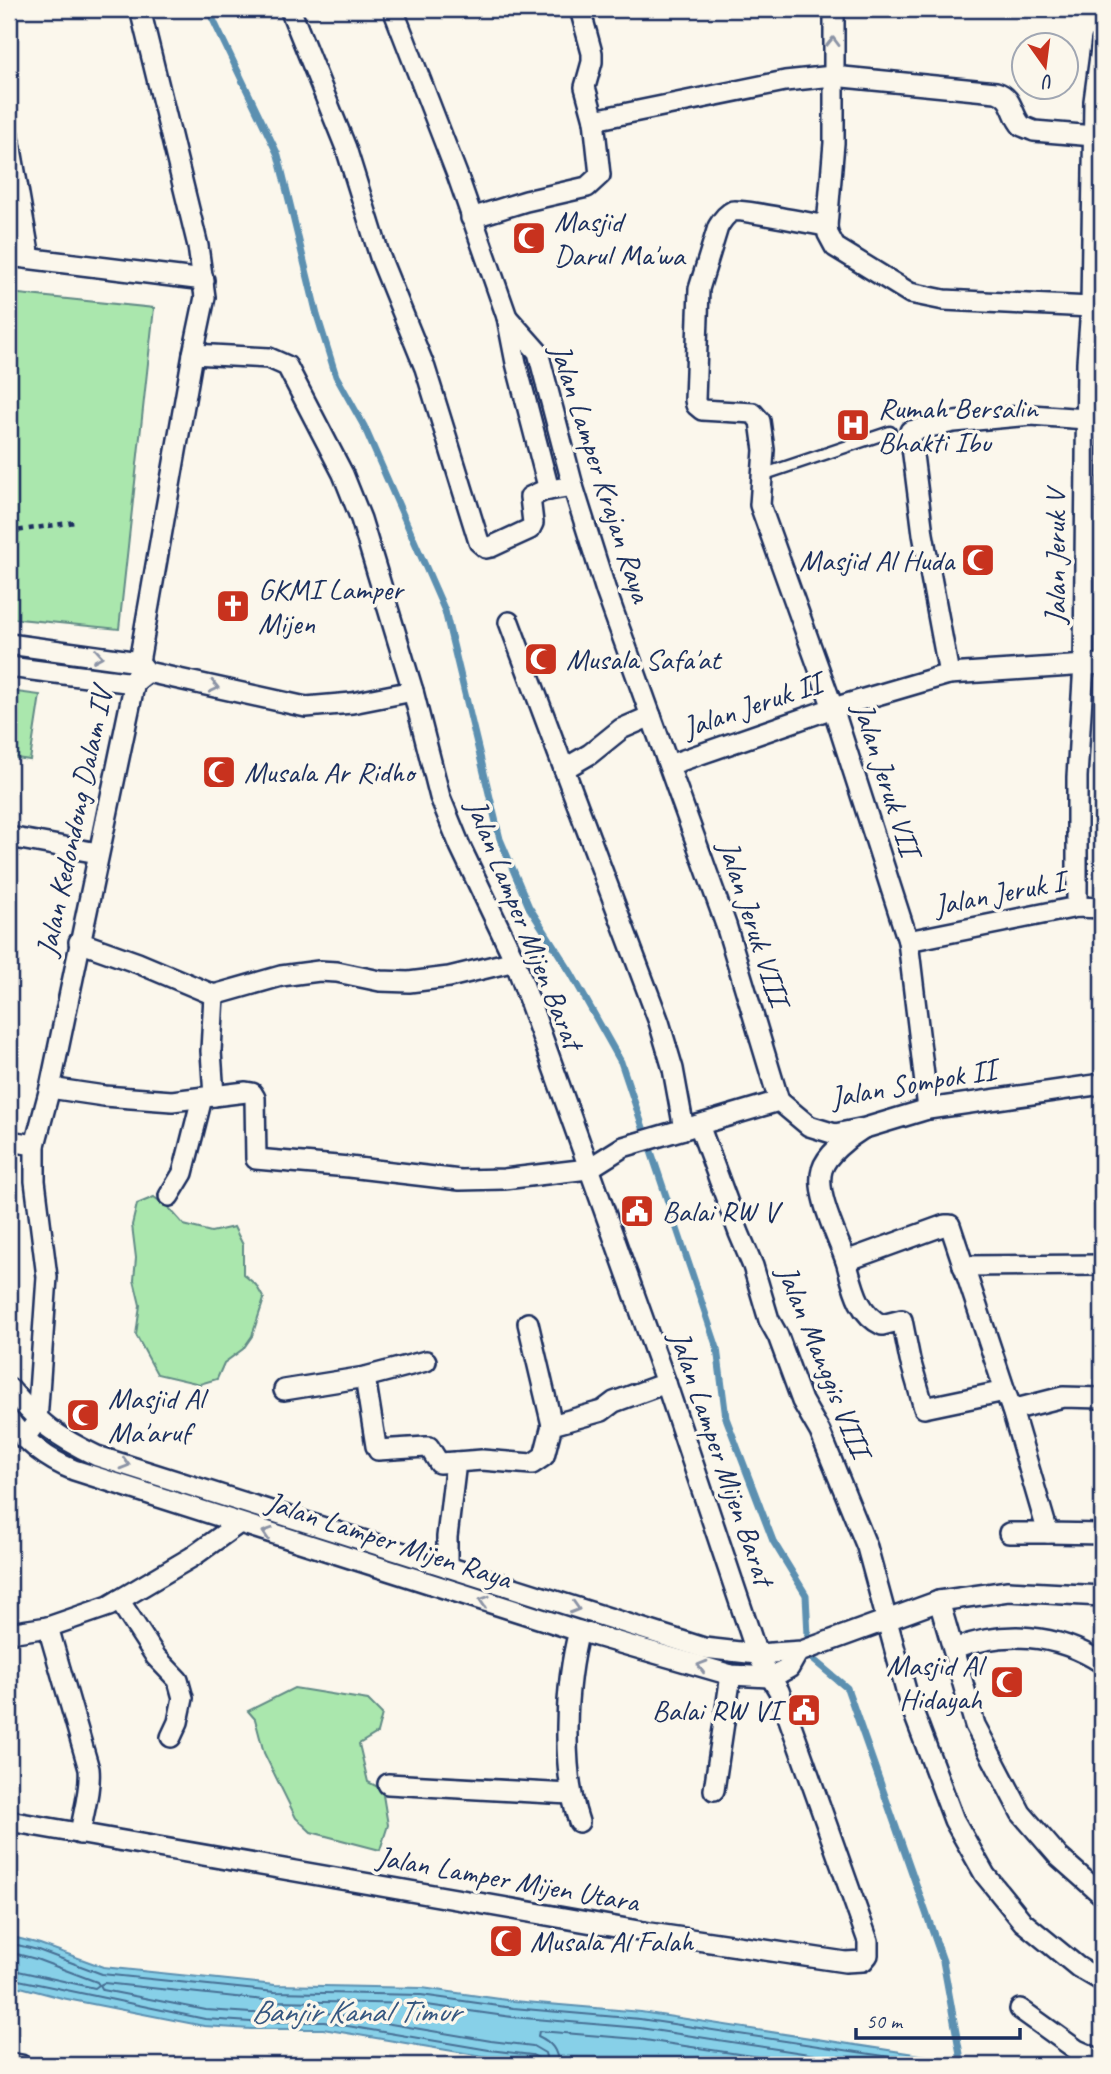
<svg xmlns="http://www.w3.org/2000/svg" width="1111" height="2074" viewBox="0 0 1111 2074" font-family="Caveat,sans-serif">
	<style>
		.green { fill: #aae7ad; stroke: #628b86; stroke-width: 2 }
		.water { fill: #87d0e8; stroke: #5c90b1; stroke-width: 2 }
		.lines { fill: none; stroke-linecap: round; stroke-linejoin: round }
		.shore { stroke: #466f95; stroke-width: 2 }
		.stream { stroke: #5c90b1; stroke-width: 7 }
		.lane-casing { stroke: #1b2f5e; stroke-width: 15 }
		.street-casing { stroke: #1b2f5e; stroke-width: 24 }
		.path { stroke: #1b2f5e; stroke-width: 4.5; stroke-dasharray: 5 5; stroke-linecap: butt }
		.lane { stroke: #fbf7ec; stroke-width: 10 }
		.street { stroke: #fbf7ec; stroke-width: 19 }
		.oneway { stroke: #8b93a5 }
		.labels { text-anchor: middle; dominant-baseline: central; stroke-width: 7; stroke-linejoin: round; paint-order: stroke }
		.poi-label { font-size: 30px; fill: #1b2f5e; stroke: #fbf7ec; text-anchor: start }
		.street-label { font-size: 30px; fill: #1b2f5e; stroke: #fbf7ec }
		.water-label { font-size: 32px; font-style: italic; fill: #365780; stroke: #fbf7ec }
	</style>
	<rect width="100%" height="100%" fill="#fbf7ec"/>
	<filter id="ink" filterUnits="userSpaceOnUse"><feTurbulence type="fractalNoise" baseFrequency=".0143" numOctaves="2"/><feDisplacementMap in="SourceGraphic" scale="14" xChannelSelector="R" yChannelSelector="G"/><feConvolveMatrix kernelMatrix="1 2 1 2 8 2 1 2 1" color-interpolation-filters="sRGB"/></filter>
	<g filter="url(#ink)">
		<!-- green -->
		<g class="green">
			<polygon points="9,293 154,308 119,629 9,618"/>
			<polygon points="9,691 40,695 30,760 9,757"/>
			<polygon points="154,1197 170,1209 184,1225 211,1232 234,1227 243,1245 243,1274 256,1285 264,1299 252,1336 243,1349 224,1363 217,1379 200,1384 157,1374 136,1335 140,1305 134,1280 136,1258 132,1225 137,1204"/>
			<polygon points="294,1688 368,1700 382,1714 377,1733 359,1744 368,1782 382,1789 388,1825 380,1850 311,1832 296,1818 264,1753 255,1719 248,1711"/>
		</g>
		<!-- water -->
		<polygon class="water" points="9,1936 40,1944 103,1967 275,1985 422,1988 514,2001 641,2012 953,2060 970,2065 561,2065 488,2057 323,2029 251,2029 204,2026 62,1998 9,1984"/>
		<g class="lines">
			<!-- shore -->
			<g class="shore">
				<polyline points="9,1943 38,1950 102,1974 275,1992 421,1995 513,2008 640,2019 943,2065"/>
				<polyline points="9,1952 36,1959 97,1982 99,1985 95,1988 9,1969"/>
				<polyline points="9,1978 205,2019 251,2022 324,2022 489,2050 532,2055 538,2058 539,2065"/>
				<polyline points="548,2065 545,2053 533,2046 491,2041 326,2013 251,2013 206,2010 103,1990 100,1985 104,1983 274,2001 420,2004 512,2017 640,2028 880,2065"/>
				<path d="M558,2065C558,2050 551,2042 538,2036L539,2031L638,2039L813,2065"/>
			</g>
			<!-- stream -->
			<g class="stream">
				<polyline points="208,9 278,155 317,315 336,376 364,426 445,611 500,839 529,907 571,973 621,1062 717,1348 726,1418 773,1541 806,1595 809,1656 847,1688 943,1961 962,2065"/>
				<path d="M9,1404C38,1439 65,1457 108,1470"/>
				<polyline points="297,1529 411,1568"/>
				<polyline points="704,1658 734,1665 755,1664"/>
			</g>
			<!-- lane casing -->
			<g class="lane-casing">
				<polyline id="lane" points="762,475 890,432"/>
			</g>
			<!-- street casing -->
			<g class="street-casing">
				<g id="street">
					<polyline points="290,9 346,148 380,257 425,368 479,542 486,548 491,547 530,529 533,523 530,497 543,491 573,486"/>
					<polyline points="393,9 458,177 507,317 538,352 573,486 606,591 726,925 779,1101"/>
					<polyline points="834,9 834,143 827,226 828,234 835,247 910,293 944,300 1091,307"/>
					<path d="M594,120L785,81L833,76L996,92C1014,97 1011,115 1022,126C1024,127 1032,130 1034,131L1094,136"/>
					<polyline points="9,137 30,258"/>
					<polyline points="471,218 526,201 587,187 600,175 594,120 585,87 592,62 592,53 580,9"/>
					<path d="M827,226C812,224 740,209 733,211C726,214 722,220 718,227L699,289L695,400L696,405L702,410L753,413L760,421L764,450L760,505L833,708L908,941L928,1109"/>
					<polyline points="9,256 204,280"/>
					<polyline points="507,317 516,363 549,490"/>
					<polyline points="509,622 564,769 590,754 621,729 651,716"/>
					<polyline points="9,644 139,662 147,672 306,707 352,703 413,691"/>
					<polyline points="9,667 134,683 144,675"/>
					<polyline points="949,674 923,534 910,431 954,422 1031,415 1086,419"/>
					<polyline points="669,765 833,708 949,674 1102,664"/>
					<polyline points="564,769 659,1022 673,1069 684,1129"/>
					<polyline points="9,837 98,853"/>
					<polyline points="1077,907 1077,777 1084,664 1087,362 1091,307 1094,101 1102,41"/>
					<polyline points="908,941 1077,907 1102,908"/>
					<polyline points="79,942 138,963 214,995 281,976 319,971 337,972 380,981 409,982 449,977 515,961"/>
					<polyline points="50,1088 104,1096 172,1101 246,1092 252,1093 255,1098 256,1159 349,1167 460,1180 504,1179 588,1169 623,1147 779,1101 809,1126 835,1134 865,1128 928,1109 1102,1084"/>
					<polyline points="214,1096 211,1051 214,995"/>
					<polyline points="699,1125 739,1233 753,1266 769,1320 778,1336 802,1401 820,1432 867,1547 908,1698 954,1820 985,1875 1023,1922 1078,1967 1102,1981"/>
					<path d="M861,1130C848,1138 826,1155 822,1170C815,1194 838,1238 846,1261L945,1225H950L1005,1391"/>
					<polyline points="9,1141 35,1145"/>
					<polyline points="169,1196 183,1173 202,1098"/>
					<path d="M846,1261C853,1285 857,1313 882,1325L902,1320L910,1360L924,1408L1005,1391L1012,1410"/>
					<polyline points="963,1266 1102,1265"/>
					<polyline points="528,1323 552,1425"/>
					<polyline points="365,1377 426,1361"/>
					<path d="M9,1388C39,1423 55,1436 97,1456L704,1648L757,1654L802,1651L939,1601L975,1725L1021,1813L1059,1857L1102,1895"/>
					<polyline points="284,1390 365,1377 376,1446 378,1450 426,1447 429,1447 439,1463 456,1462"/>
					<polyline points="1102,1398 1063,1397 1012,1410 1048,1533 1102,1534"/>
					<path d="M9,1420C27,1443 46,1459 74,1470L579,1631L731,1675L769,1677L780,1673L789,1668L798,1652"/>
					<polyline points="24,1439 37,1421 47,1277 35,1181 35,1145 50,1088 139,662 193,354 205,297 198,246 140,9"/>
					<polyline points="1009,1533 1048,1533"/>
					<polyline points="447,1567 447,1537 456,1462 482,1460 532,1464 544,1456 552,1425 602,1411 614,1402 666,1383"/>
					<polyline points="119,1600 156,1657 178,1680 183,1698 178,1722 171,1737"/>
					<polyline points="939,1601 1008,1591 1102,1596"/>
					<path d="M48,1627L89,1769C91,1789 83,1814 80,1834"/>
					<polyline points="9,1633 48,1627 109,1606 192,1557 238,1524"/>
					<path d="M954,1649C1004,1630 1056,1633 1102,1663"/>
					<polyline points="388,1784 570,1794"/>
					<polyline points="714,1790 731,1675"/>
					<polyline points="9,1821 650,1933 845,1962 863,1961 868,1955 868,1941 779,1691 757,1654 666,1383 515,961 460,846 440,797 413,691 361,519 343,474 287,366 269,358 193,354"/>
					<path d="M579,1822C561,1770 565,1684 579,1631"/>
					<polyline points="1020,2009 1077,2050 1102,2061"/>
					<polyline points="9,2063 21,2065"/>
				</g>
			</g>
			<!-- path -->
			<polyline class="path" points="9,532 75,522"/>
			<!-- lane -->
			<use href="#lane" class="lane"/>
			<!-- street -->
			<use href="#street" class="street"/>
		</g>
		<!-- one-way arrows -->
		<defs><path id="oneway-chevron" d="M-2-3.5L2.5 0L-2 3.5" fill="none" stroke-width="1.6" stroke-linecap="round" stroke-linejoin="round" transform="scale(1.75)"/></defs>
		<g class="oneway">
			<use href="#oneway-chevron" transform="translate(833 42) rotate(-89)"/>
			<use href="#oneway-chevron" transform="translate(98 656) rotate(9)"/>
			<use href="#oneway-chevron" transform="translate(214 687) rotate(13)"/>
			<use href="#oneway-chevron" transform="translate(125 1464) rotate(16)"/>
			<use href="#oneway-chevron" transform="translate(267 1533) rotate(-162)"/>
			<use href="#oneway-chevron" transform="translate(484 1601) rotate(-162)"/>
			<use href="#oneway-chevron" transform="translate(575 1608) rotate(17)"/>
			<use href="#oneway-chevron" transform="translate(702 1666) rotate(-164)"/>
		</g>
	</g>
	<!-- icons -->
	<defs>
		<g id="mosque-square" transform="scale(1.75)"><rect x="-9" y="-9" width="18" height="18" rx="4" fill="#c8321e" stroke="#fbf7ec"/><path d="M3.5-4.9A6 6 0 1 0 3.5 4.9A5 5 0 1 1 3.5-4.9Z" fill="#fff"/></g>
		<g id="hospital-square" transform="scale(1.75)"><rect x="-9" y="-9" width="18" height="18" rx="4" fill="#c8321e" stroke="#fbf7ec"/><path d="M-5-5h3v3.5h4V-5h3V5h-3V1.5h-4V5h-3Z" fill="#fff"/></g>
		<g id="church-square" transform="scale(1.75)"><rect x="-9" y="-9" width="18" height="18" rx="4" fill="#c8321e" stroke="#fbf7ec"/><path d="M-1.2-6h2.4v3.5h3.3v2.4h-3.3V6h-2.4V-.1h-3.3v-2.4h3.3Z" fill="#fff"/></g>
		<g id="civic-square" transform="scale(1.75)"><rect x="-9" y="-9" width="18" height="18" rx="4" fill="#c8321e" stroke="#fbf7ec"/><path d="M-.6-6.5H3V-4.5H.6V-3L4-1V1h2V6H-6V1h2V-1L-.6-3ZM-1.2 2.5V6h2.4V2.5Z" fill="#fff"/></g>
	</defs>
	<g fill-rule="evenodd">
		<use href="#mosque-square" x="529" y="238"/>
		<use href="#hospital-square" x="853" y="425"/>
		<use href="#mosque-square" x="978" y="560"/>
		<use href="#church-square" x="233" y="606"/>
		<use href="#mosque-square" x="541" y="659"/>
		<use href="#mosque-square" x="219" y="772"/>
		<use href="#civic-square" x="637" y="1211"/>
		<use href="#mosque-square" x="83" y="1415"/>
		<use href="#mosque-square" x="1007" y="1682"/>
		<use href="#civic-square" x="804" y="1710"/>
		<use href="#mosque-square" x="506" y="1941"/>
	</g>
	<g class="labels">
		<!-- poi labels -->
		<g class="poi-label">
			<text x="554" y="221">Masjid<tspan x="554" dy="34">Darul Ma'wa</tspan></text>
			<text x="878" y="408">Rumah Bersalin<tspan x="878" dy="34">Bhakti Ibu</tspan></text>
			<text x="954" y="560" text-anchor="end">Masjid Al Huda</text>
			<text x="258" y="589">GKMI Lamper<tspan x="258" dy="34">Mijen</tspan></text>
			<text x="566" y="659">Musala Safa'at</text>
			<text x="244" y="772">Musala Ar Ridho</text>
			<text x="662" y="1211">Balai RW V</text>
			<text x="108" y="1398">Masjid Al<tspan x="108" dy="34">Ma'aruf</tspan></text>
			<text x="982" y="1665" text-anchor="end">Masjid Al<tspan x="982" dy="34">Hidayah</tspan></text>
			<text x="780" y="1710" text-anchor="end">Balai RW VI</text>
			<text x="530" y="1941">Musala Al Falah</text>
		</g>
		<!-- street labels -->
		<g class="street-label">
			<text transform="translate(601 473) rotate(72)">Jalan Lamper Krajan Raya</text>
			<text transform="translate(1055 557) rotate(-90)">Jalan Jeruk V</text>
			<text transform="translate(752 705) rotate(-19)">Jalan Jeruk II</text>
			<text transform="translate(887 779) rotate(72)">Jalan Jeruk VII</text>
			<text transform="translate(74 822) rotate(-78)">Jalan Kedondong Dalam IV</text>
			<text transform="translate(999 893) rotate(-11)">Jalan Jeruk I</text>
			<text transform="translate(754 923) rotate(72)">Jalan Jeruk VIII</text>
			<text transform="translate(525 924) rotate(68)">Jalan Lamper Mijen Barat</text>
			<text transform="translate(913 1083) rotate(-10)">Jalan Sompok II</text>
			<text transform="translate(824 1361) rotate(68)">Jalan Manggis VIII</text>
			<text transform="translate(722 1458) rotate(71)">Jalan Lamper Mijen Barat</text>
			<text transform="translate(389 1540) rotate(18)">Jalan Lamper Mijen Raya</text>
			<text transform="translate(508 1879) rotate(10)">Jalan Lamper Mijen Utara</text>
		</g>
		<!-- water labels -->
		<g class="water-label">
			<text x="355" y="2011">Banjir Kanal Timur</text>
		</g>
	</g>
	<!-- margin -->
	<rect width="1111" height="2074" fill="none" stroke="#fbf7ec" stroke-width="35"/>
	<rect x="18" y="18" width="1076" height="2039" fill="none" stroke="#1b2f5e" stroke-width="2.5" filter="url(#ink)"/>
	<!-- north arrow -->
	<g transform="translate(1045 66) rotate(166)"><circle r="33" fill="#fbf7ec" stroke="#a1a7b3" stroke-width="2"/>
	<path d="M0-5L12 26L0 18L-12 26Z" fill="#c8321e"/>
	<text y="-10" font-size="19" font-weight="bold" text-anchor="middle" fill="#1b2f5e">U</text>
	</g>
	<!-- scale -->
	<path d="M856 2028v10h164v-10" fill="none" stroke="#1b2f5e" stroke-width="3.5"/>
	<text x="866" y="2028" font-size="21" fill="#1b2f5e" stroke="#fbf7ec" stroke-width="5" paint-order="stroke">50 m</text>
</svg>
